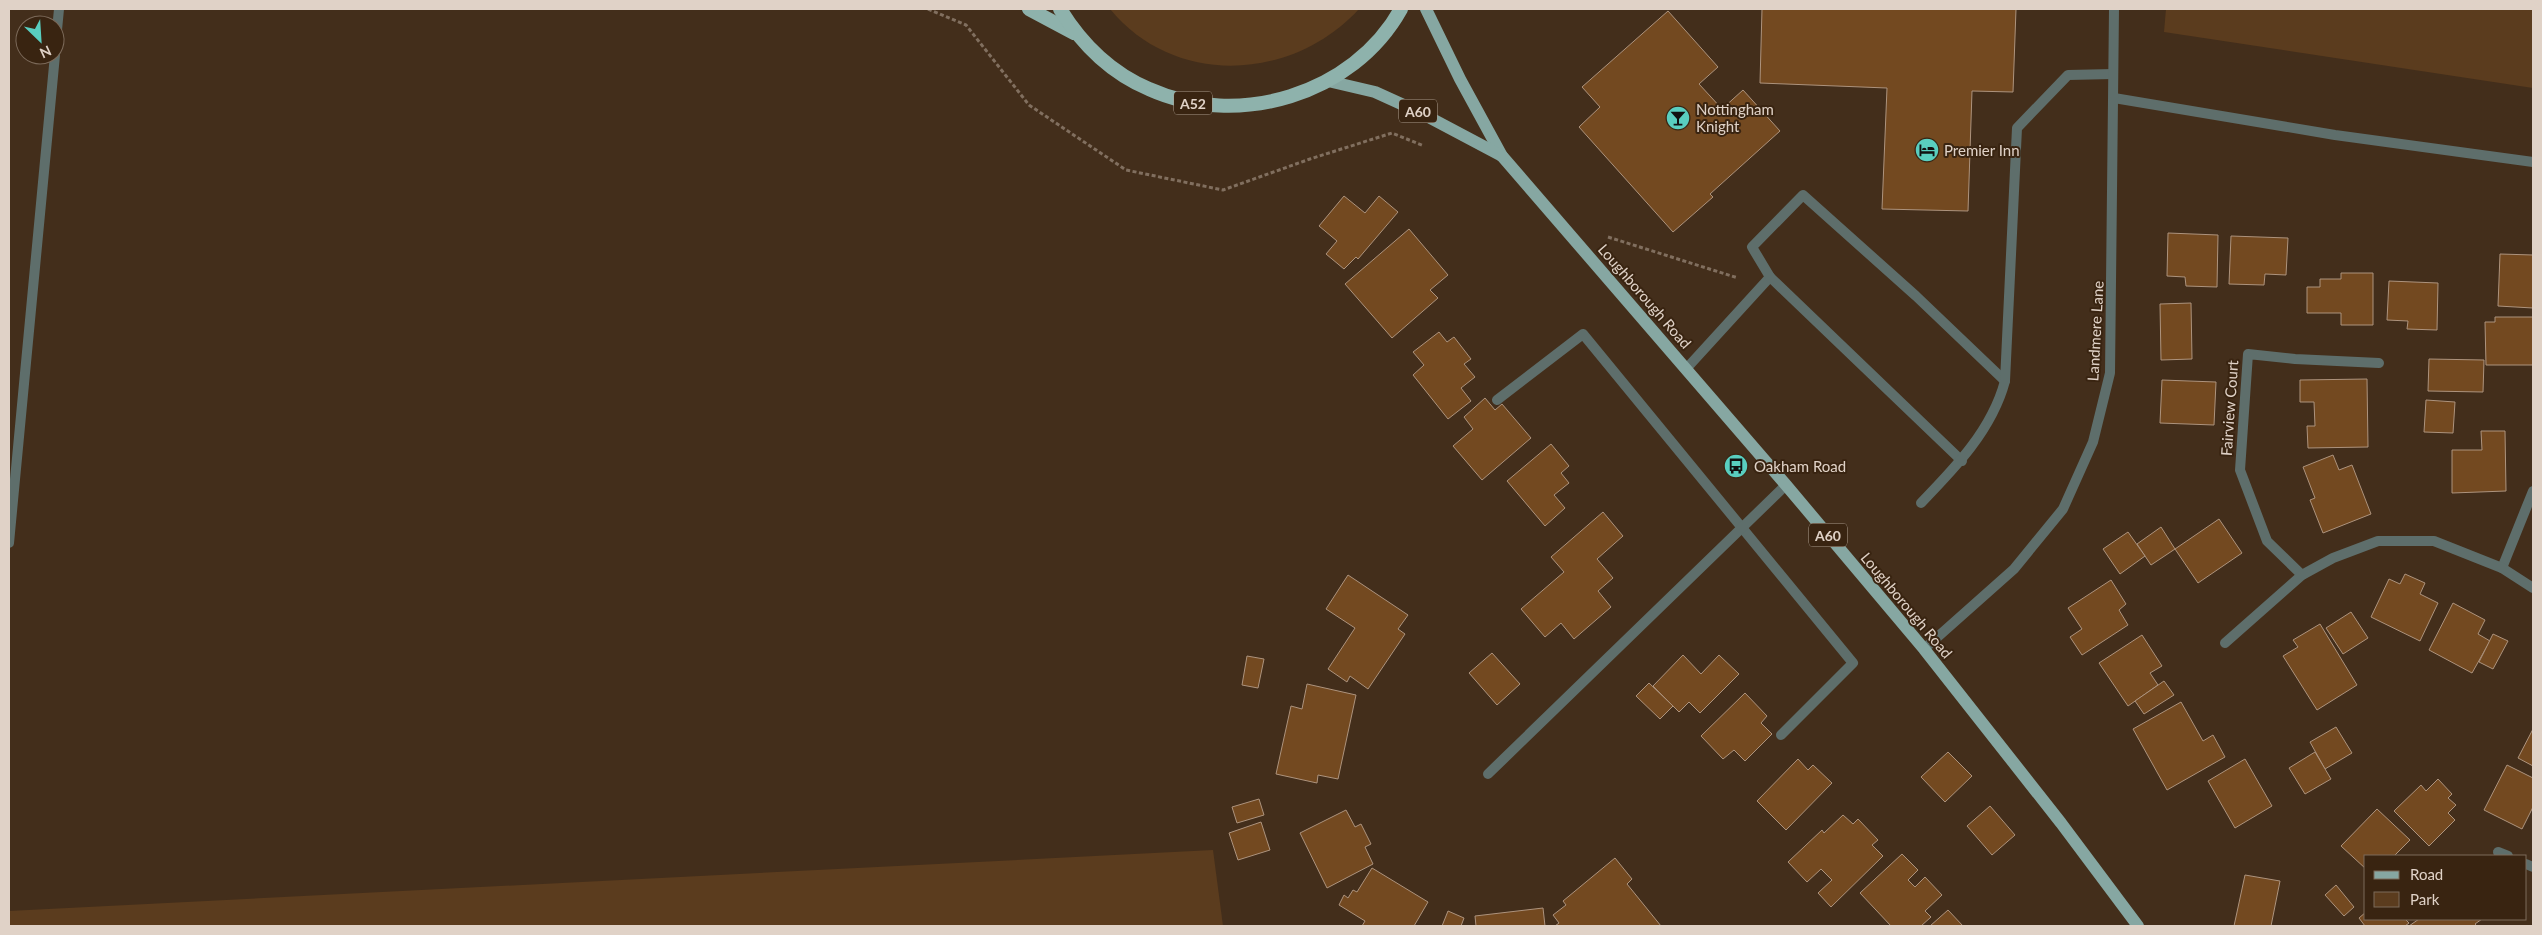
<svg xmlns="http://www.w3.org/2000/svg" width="2542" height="935" viewBox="0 0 2542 935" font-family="Lato,sans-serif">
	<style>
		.green { fill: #5b3c1e }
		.building { fill: #734920; stroke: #ad937d }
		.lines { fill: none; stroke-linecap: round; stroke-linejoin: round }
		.path { stroke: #816f5f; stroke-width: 3; stroke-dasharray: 4 2.5; stroke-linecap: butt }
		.service { stroke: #5e6e6b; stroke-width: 10 }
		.minor { stroke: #5e6e6b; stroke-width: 10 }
		.tertiary { stroke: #5e6e6b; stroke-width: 10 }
		.primary { stroke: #86a7a2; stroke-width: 12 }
		.trunk { stroke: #8eb2ac; stroke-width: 14 }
		.labels { text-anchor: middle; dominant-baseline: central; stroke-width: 4; stroke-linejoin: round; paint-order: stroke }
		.shield { fill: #392411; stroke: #ae9e90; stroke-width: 1 }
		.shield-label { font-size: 14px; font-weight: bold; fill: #e0d2c7 }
		.poi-label { font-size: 15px; fill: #e0d2c7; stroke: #392411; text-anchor: start }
		.street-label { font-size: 15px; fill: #e0d2c7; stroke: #392411 }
	</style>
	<rect width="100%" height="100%" fill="#432e1b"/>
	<!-- green -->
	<g class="green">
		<path d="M1110,9H1359C1293,81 1175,88 1110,9Z"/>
		<polygon points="2166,9 2533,9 2533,88 2164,32"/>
		<polygon points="1213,850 1223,926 9,926 9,911"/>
	</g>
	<!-- building -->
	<g class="building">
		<polygon points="1762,9 2016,9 2013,92 1972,91 1968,211 1882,209 1887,88 1760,83"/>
		<polygon points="1668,11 1718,67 1699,84 1722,109 1743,90 1780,131 1710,194 1713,197 1673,232 1579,127 1600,107 1582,87"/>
		<polygon points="1344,196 1365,213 1379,196 1398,212 1358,259 1356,257 1344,269 1326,254 1337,241 1319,226"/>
		<polygon points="1409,229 1448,275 1430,290 1438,298 1392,338 1345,284"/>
		<polygon points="2168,233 2218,235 2217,287 2186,286 2185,277 2167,276"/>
		<polygon points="2231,236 2288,238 2286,275 2265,274 2264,285 2229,284"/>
		<polygon points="2500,254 2533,255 2533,308 2498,306"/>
		<polygon points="2341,273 2373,273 2373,325 2341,325 2341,313 2307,313 2307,287 2320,287 2320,279 2341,279"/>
		<polygon points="2389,281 2438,283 2437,330 2407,329 2408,321 2387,320"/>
		<polygon points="2191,303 2192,359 2161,360 2160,304"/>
		<polygon points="2495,317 2533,317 2533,365 2486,365 2485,322 2495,322"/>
		<polygon points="1439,332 1447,342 1454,337 1471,359 1464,364 1475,377 1461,388 1471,401 1448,419 1413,375 1424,365 1413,352"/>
		<polygon points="2429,359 2484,360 2483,392 2428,391"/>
		<polygon points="2367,379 2368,447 2308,448 2307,426 2315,426 2314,402 2300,402 2300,380"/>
		<polygon points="2162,380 2216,382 2214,425 2160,423"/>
		<polygon points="1485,398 1495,410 1502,404 1531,438 1482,480 1453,446 1473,429 1464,417"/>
		<polygon points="2426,400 2455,402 2453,433 2424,432"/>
		<polygon points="2481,431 2505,431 2506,491 2452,493 2452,450 2482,450"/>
		<polygon points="1551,444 1569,466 1561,473 1569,483 1554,495 1565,508 1545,526 1507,481"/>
		<polygon points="2333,455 2339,470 2352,465 2371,514 2323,533 2310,500 2315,498 2303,467"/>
		<polygon points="1603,512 1623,536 1597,559 1613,578 1598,591 1611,607 1574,639 1561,623 1545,637 1521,609 1564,572 1551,557"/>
		<polygon points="2219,519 2242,553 2198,583 2175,549"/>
		<polygon points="2161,527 2175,549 2151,565 2137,544"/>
		<polygon points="2128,532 2145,556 2120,574 2103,549"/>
		<polygon points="2405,574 2425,583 2420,594 2438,603 2420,641 2371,617 2389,579 2400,584"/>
		<polygon points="1348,575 1408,615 1398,629 1405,634 1368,689 1350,676 1347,682 1328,669 1355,628 1326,609"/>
		<polygon points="2111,580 2126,604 2119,610 2128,625 2082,655 2070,637 2082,629 2068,608"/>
		<polygon points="2453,603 2485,620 2478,634 2490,641 2472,673 2429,650"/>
		<polygon points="2351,612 2368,638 2343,654 2326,628"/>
		<polygon points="2320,624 2357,685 2317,710 2283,656 2298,647 2293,640"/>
		<polygon points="2493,634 2508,641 2493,669 2479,662"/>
		<polygon points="2142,635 2162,666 2150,673 2158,685 2128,706 2099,663"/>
		<polygon points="1492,653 1520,684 1497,705 1469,673"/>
		<polygon points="1683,655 1701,674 1719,655 1739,674 1700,713 1689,702 1679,712 1653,686"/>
		<polygon points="1247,656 1264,659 1258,688 1242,685"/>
		<polygon points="2164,681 2174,695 2144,714 2135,701"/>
		<polygon points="1649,683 1673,706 1660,719 1636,696"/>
		<polygon points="1307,684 1356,695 1338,779 1318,775 1317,783 1276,774 1291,706 1302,709"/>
		<polygon points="1745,693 1767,716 1761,723 1772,734 1745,761 1734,750 1723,759 1701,736"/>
		<polygon points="2181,702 2203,741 2213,735 2225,757 2167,790 2133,729"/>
		<polygon points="2336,727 2352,753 2325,769 2310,742"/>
		<polygon points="2533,729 2533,766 2518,758"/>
		<polygon points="1948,752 1972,776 1945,802 1921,777"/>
		<polygon points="2315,752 2331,779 2305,794 2289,768"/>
		<polygon points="1798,759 1808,770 1813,765 1832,783 1786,830 1757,801"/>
		<polygon points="2245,759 2272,806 2235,828 2208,781"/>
		<polygon points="2507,765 2533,778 2533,807 2522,829 2484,810"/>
		<polygon points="2438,779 2452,794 2448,798 2456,805 2448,813 2455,820 2429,846 2394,811 2421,785 2426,791"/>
		<polygon points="1259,799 1264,815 1237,823 1232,807"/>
		<polygon points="1990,806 2015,835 1992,855 1967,826"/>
		<polygon points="2377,809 2410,840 2394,856 2366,856 2366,869 2341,846"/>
		<polygon points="1346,810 1355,827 1361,824 1371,844 1365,847 1373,864 1327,888 1300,833"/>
		<polygon points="1843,815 1853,824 1858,819 1878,840 1872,845 1883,856 1831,907 1818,893 1832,880 1821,869 1807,882 1788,862 1822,830 1824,833"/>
		<polygon points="1261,822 1270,850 1238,860 1229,833"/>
		<polygon points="1902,854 1918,870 1908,880 1915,887 1925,877 1942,895 1925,911 1931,917 1921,926 1891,926 1860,893"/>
		<polygon points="1615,858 1632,879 1627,884 1661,926 1555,926 1559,923 1553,915 1566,905 1563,901"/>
		<polygon points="1372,868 1428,902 1414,926 1362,926 1365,921 1339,905 1344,895 1348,898 1353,890 1357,892"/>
		<polygon points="2245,875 2280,881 2271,926 2234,926"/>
		<polygon points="2336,885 2354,907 2344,916 2325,895"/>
		<polygon points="1543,908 1545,926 1476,926 1475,916"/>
		<polygon points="1948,910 1963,926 1930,926"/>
		<polygon points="1448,911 1464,918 1461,926 1442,926"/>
		<polygon points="2366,912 2366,919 2405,919 2409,923 2405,926 2365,926 2359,918"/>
		<polygon points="2419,919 2482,919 2475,924 2477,926 2409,926"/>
	</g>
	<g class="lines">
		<!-- path -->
		<g class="path">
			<polyline points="928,9 966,25 1029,105 1126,170 1223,190 1310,159 1392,133 1424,146"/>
			<polyline points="1608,237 1738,278"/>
		</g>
		<!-- service -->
		<g class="service">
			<polyline points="55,51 59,9"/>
			<polyline points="1686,369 1770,277"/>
			<polyline points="1497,400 1583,334 1853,663 1781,735"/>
			<polyline points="1962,461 1770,277 1752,247 1803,195 1916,296 2005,381"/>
			<path d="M1921,503C1955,468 1992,430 2005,381L2017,128L2068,75L2113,74"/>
			<polyline points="9,543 55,55"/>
		</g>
		<!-- minor -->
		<g class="minor">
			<polyline points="2502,568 2533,491"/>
			<polyline points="2302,575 2267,541 2240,470 2248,354 2295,359 2379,363"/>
			<polyline points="2225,643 2302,575 2333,558 2378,541 2434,541 2502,568 2533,588"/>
			<polyline points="1488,774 1786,485"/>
			<polyline points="2498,852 2508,856"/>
			<polyline points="2526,864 2533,867"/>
		</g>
		<!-- tertiary -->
		<g class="tertiary">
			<polyline points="2114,98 2335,135 2533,162"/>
			<polyline points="1924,649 2014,569 2063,509 2093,442 2110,373 2114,9"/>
		</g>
		<!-- primary -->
		<g class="primary">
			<polyline points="1426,9 1460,79 1502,156 1786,485 1924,649 2061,823 2138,926"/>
			<polyline points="1328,81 1375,92 1419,112 1502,156"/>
		</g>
		<!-- trunk -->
		<g class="trunk">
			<polyline points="1029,9 1074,33"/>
			<path d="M1060,9C1081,43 1111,73 1149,89C1238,129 1353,95 1401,9"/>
		</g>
	</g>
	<!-- icons -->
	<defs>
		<g id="bar-disc" transform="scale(1.25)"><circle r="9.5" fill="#59cebf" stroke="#392411"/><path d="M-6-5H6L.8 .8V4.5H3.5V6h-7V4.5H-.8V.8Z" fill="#111"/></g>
		<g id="hotel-disc" transform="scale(1.25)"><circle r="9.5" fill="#59cebf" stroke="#392411"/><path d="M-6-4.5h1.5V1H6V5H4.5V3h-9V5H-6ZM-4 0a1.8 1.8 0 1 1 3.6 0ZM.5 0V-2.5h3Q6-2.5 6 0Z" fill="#111"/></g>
		<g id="bus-disc" transform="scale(1.25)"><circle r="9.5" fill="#59cebf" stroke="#392411"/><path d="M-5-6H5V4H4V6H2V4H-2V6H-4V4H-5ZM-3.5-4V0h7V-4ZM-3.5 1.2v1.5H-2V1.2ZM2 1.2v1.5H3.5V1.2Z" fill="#111"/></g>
	</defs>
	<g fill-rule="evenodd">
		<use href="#bar-disc" x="1678" y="118"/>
		<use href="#hotel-disc" x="1927" y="150"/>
		<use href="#bus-disc" x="1736" y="466"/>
	</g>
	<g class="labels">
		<!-- shield labels -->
		<g class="shield">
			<rect x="1174" y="91.5" width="38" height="23" rx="4"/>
			<rect x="1399" y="99.5" width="38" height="23" rx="4"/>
			<rect x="1809" y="523.5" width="38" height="23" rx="4"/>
		</g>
		<g class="shield-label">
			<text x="1193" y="103">A52</text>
			<text x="1418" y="111">A60</text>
			<text x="1828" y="535">A60</text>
		</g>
		<!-- poi labels -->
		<g class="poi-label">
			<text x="1696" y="109">Nottingham<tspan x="1696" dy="17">Knight</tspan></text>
			<text x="1944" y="150">Premier Inn</text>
			<text x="1754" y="466">Oakham Road</text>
		</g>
		<!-- street labels -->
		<g class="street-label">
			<text transform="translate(1645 296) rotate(49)">Loughborough Road</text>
			<text transform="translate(2095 331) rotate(-87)">Landmere Lane</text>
			<text transform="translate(2229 408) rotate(-86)">Fairview Court</text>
			<text transform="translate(1907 605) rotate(50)">Loughborough Road</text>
		</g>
	</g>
	<!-- border -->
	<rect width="2542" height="935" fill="none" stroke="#e0d2c7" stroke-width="20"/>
	<!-- legend -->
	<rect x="2364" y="855" width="162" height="65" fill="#392411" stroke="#7c6a5a"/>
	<rect x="2374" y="871" width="25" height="8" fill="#86a7a2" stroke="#7c6a5a"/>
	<text x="2410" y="880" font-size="15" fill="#e0d2c7">Road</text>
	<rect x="2374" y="892" width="25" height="15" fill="#5b3c1e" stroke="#7c6a5a"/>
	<text x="2410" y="905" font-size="15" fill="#e0d2c7">Park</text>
	<!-- north arrow -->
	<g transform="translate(40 40) rotate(155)"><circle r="24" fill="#392411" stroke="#7c6a5a"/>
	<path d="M0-4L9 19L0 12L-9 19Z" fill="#59cebf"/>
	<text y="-8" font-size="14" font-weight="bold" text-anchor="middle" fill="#e0d2c7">N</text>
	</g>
</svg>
